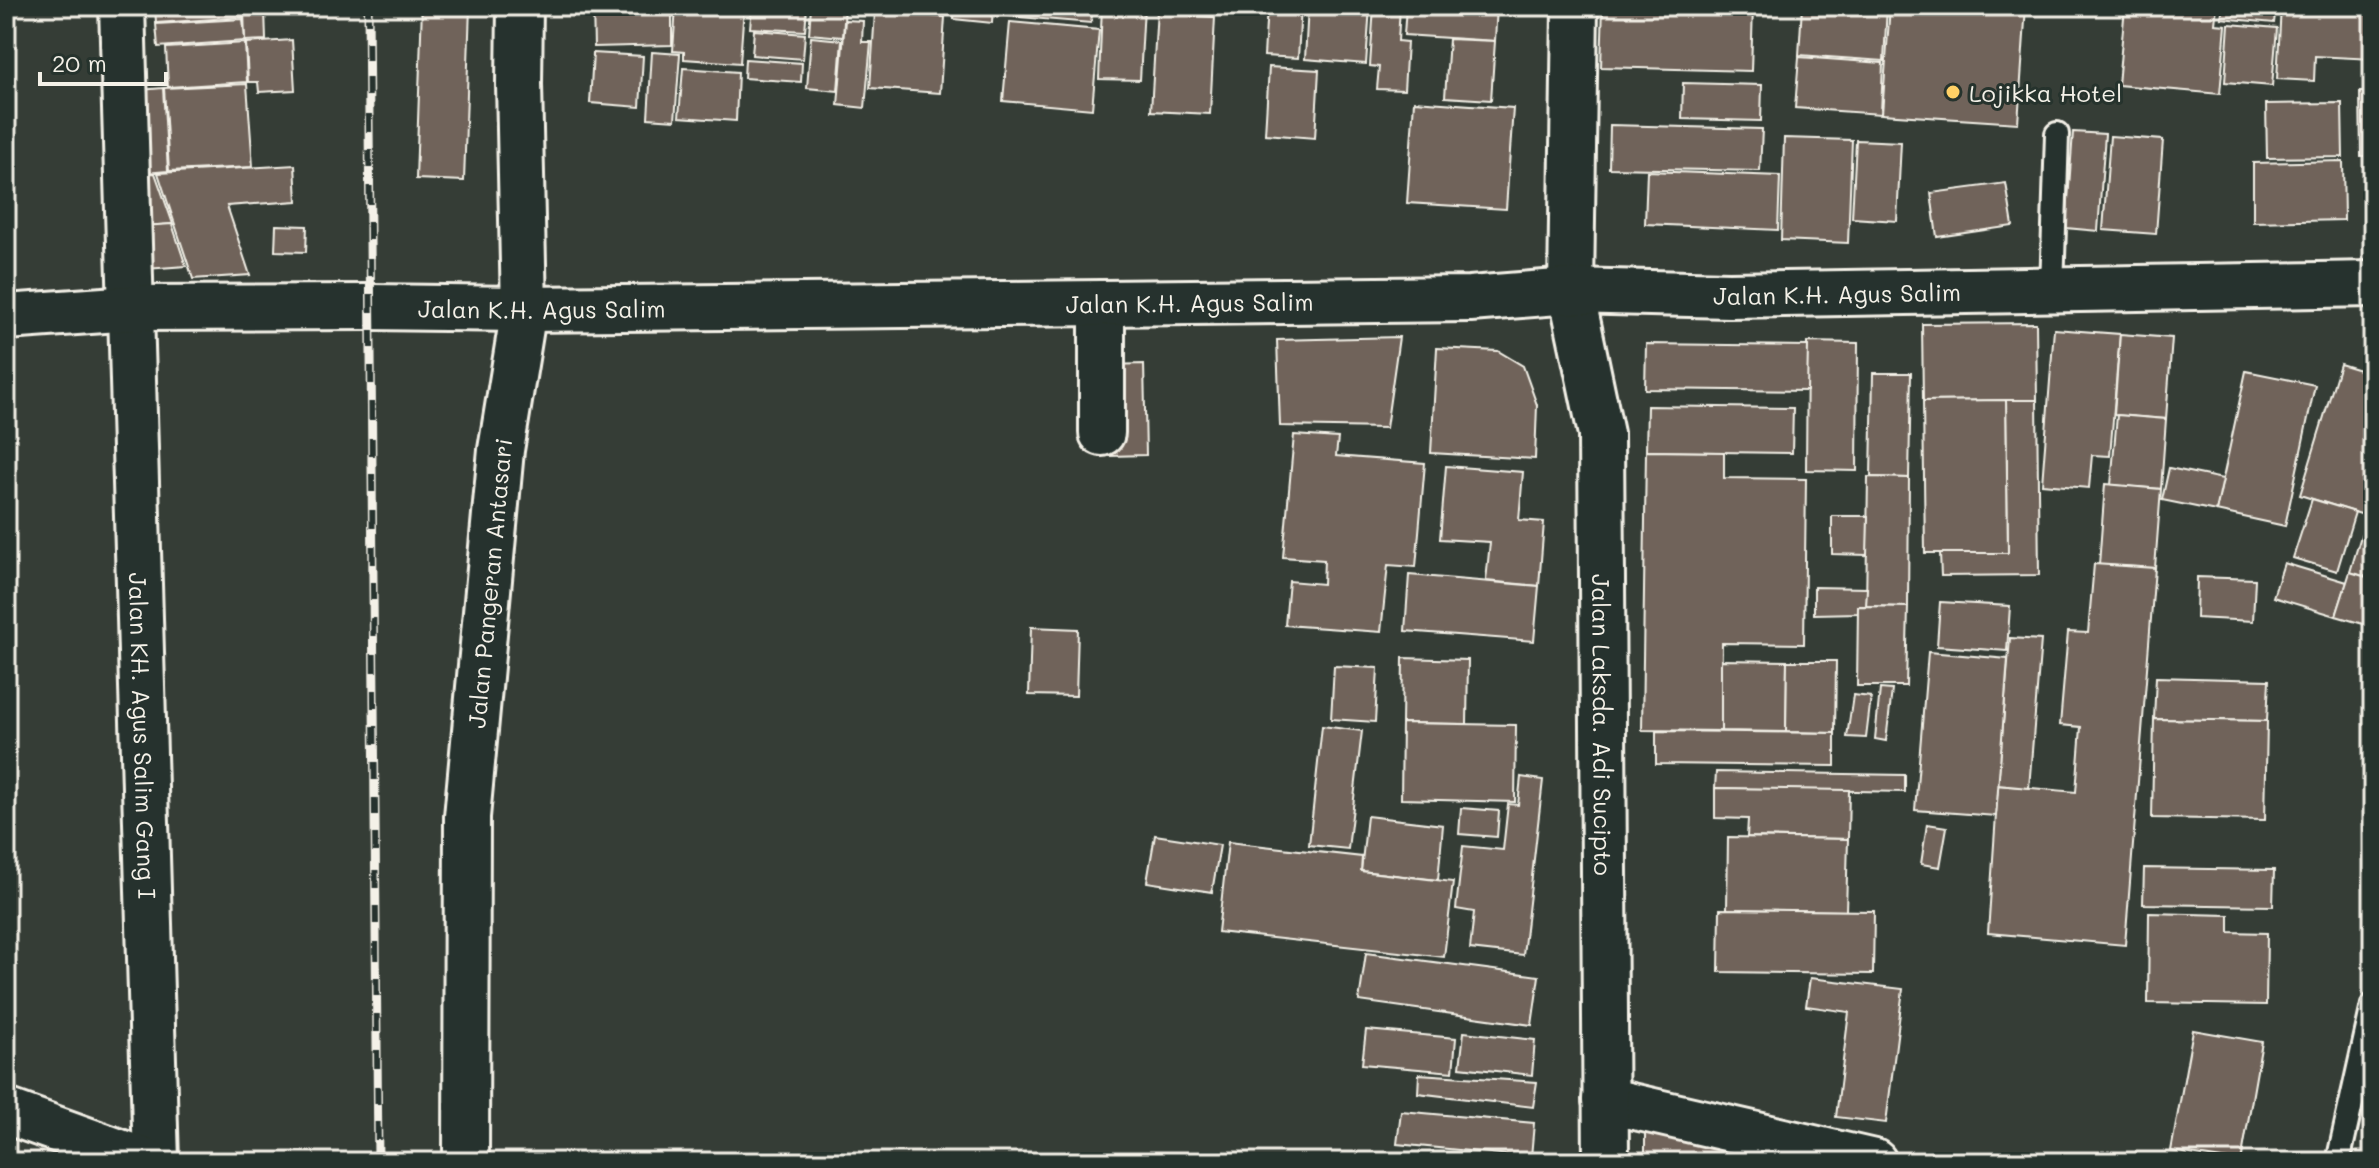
<svg xmlns="http://www.w3.org/2000/svg" width="2379" height="1168" viewBox="0 0 2379 1168" font-family="Mali,sans-serif">
	<style>
		.building { fill: #6f645a; stroke: #f4f1e8; stroke-width: 2 }
		.lines { fill: none; stroke-linecap: round; stroke-linejoin: round }
		.service-casing { stroke: #f4f1e8; stroke-width: 28 }
		.minor-casing { stroke: #f4f1e8; stroke-width: 50 }
		.tertiary-casing { stroke: #f4f1e8; stroke-width: 50 }
		.secondary-casing { stroke: #f4f1e8; stroke-width: 50 }
		.service { stroke: #26332d; stroke-width: 22 }
		.minor { stroke: #26332d; stroke-width: 44 }
		.tertiary { stroke: #26332d; stroke-width: 44 }
		.secondary { stroke: #26332d; stroke-width: 44 }
		.rail-casing { stroke: #f4f1e8; stroke-width: 9 }
		.rail { stroke: #26332d; stroke-width: 6; stroke-dasharray: 18; stroke-linecap: butt }
		.poi-dot { fill: #ffd166; stroke: #26332d; stroke-width: 3 }
		.labels { text-anchor: middle; dominant-baseline: central; stroke-width: 6; stroke-linejoin: round; paint-order: stroke }
		.poi-label { font-size: 24px; fill: #f4f1e8; stroke: #26332d; text-anchor: start }
		.street-label { font-size: 24px; fill: #f4f1e8; stroke: #26332d }
	</style>
	<rect width="100%" height="100%" fill="#353d36"/>
	<filter id="ink" filterUnits="userSpaceOnUse"><feTurbulence type="fractalNoise" baseFrequency=".0125" numOctaves="2"/><feDisplacementMap in="SourceGraphic" scale="16" xChannelSelector="R" yChannelSelector="G"/><feConvolveMatrix kernelMatrix="1 2 1 2 8 2 1 2 1" color-interpolation-filters="sRGB"/></filter>
	<g filter="url(#ink)">
		<!-- building -->
		<g class="building">
			<polygon points="155,6 242,6 243,17 156,23"/>
			<polygon points="243,6 290,6 290,7 243,10"/>
			<polygon points="422,6 470,6 464,181 416,179"/>
			<polygon points="593,6 672,6 672,45 594,47"/>
			<polygon points="676,6 744,6 740,63 684,59 684,52 673,51"/>
			<polygon points="752,6 807,6 805,31 750,28"/>
			<polygon points="811,6 845,6 843,37 809,34"/>
			<polygon points="955,6 993,6 992,23 954,19"/>
			<polygon points="997,6 1093,6 1091,23 996,15"/>
			<polygon points="1102,6 1144,6 1140,80 1099,79"/>
			<polygon points="1267,6 1301,6 1298,58 1264,56"/>
			<polygon points="1308,6 1370,6 1366,64 1305,59"/>
			<polygon points="1374,6 1400,6 1398,41 1407,42 1404,90 1377,89 1379,67 1370,66"/>
			<polygon points="1406,6 1497,6 1495,41 1404,35"/>
			<polygon points="1603,6 1753,6 1751,71 1601,67"/>
			<polygon points="1802,6 1887,6 1884,61 1799,55"/>
			<polygon points="1890,6 2026,6 2018,123 1882,114"/>
			<polygon points="2125,6 2217,6 2215,24 2226,25 2220,94 2118,85"/>
			<polygon points="2223,6 2276,6 2274,23 2221,18"/>
			<polygon points="2281,6 2373,11 2373,59 2315,56 2314,81 2277,79"/>
			<polygon points="265,9 266,40 245,41 244,10"/>
			<polygon points="1157,9 1191,11 1191,16 1215,17 1210,114 1151,111"/>
			<polygon points="875,12 945,17 940,93 870,88"/>
			<polygon points="243,19 245,41 158,47 156,24"/>
			<polygon points="845,20 863,21 862,42 871,42 865,108 838,105"/>
			<polygon points="1010,22 1099,30 1092,109 1003,101"/>
			<polygon points="2229,24 2277,28 2272,86 2225,82"/>
			<polygon points="754,30 805,34 803,59 752,55"/>
			<polygon points="811,37 842,40 838,91 807,88"/>
			<polygon points="1449,39 1495,41 1491,100 1445,97"/>
			<polygon points="292,40 295,90 259,92 258,82 248,82 246,43"/>
			<polygon points="245,43 247,82 168,87 166,48"/>
			<polygon points="652,52 680,54 675,120 648,118"/>
			<polygon points="593,53 643,56 640,107 590,103"/>
			<polygon points="1799,57 1883,63 1881,114 1795,108"/>
			<polygon points="745,59 802,63 801,82 744,78"/>
			<polygon points="1269,67 1319,70 1315,138 1265,134"/>
			<polygon points="683,68 738,72 736,121 679,117"/>
			<polygon points="1683,83 1762,85 1761,121 1682,119"/>
			<polygon points="247,84 253,167 169,171 164,88"/>
			<polygon points="163,88 168,171 145,173 140,90"/>
			<polygon points="2360,92 2373,92 2373,156 2361,156"/>
			<polygon points="1414,101 1513,108 1506,209 1407,203"/>
			<polygon points="2342,103 2343,157 2267,158 2266,104"/>
			<polygon points="1610,125 1762,129 1760,171 1609,168"/>
			<polygon points="2073,132 2105,134 2098,231 2066,228"/>
			<polygon points="2110,136 2163,140 2156,234 2103,230"/>
			<polygon points="1784,138 1852,140 1848,243 1781,240"/>
			<polygon points="1856,140 1901,142 1897,221 1852,218"/>
			<polygon points="2343,161 2344,220 2253,222 2253,163"/>
			<polygon points="295,165 297,201 227,206 250,275 193,279 158,173"/>
			<polygon points="1647,171 1780,176 1778,230 1645,224"/>
			<polygon points="155,173 173,224 143,226 140,174"/>
			<polygon points="2006,183 2013,226 1937,237 1931,193"/>
			<polygon points="172,224 186,266 146,269 143,226"/>
			<polygon points="276,225 307,226 306,252 275,251"/>
			<polygon points="2036,323 2037,400 1923,401 1922,324"/>
			<polygon points="2054,329 2120,334 2110,456 2092,455 2089,488 2042,484"/>
			<polygon points="2120,334 2172,338 2166,419 2114,415"/>
			<polygon points="1399,337 1386,428 1280,426 1277,340"/>
			<polygon points="1807,342 1858,343 1857,471 1806,470"/>
			<polygon points="1646,344 1808,346 1807,391 1645,389"/>
			<polygon points="1437,348 1498,351 1523,366 1537,405 1535,459 1431,453"/>
			<polygon points="1144,364 1146,455 1110,456 1108,365"/>
			<polygon points="2340,364 2373,374 2373,497 2367,516 2300,495"/>
			<polygon points="2246,371 2315,385 2285,526 2216,511"/>
			<polygon points="1873,373 1911,373 1909,478 1871,477"/>
			<polygon points="2006,400 2037,400 2039,575 1941,576 1940,553 2008,553"/>
			<polygon points="2006,400 2008,553 1925,553 1923,401"/>
			<polygon points="1647,406 1793,408 1792,453 1646,451"/>
			<polygon points="2117,415 2166,419 2161,489 2111,485"/>
			<polygon points="1294,435 1338,438 1336,456 1425,463 1416,567 1388,565 1381,632 1285,625 1289,581 1323,584 1324,560 1283,557"/>
			<polygon points="1646,451 1724,452 1724,478 1806,479 1804,644 1722,643 1721,731 1642,730"/>
			<polygon points="1446,466 1523,472 1519,520 1544,522 1539,586 1486,581 1490,542 1440,539"/>
			<polygon points="2169,468 2223,479 2216,511 2162,500"/>
			<polygon points="1868,477 1909,478 1908,607 1866,606"/>
			<polygon points="2105,484 2161,489 2155,568 2099,565"/>
			<polygon points="2312,499 2355,512 2337,571 2293,558"/>
			<polygon points="1832,516 1868,516 1867,555 1832,554"/>
			<polygon points="2367,516 2373,518 2373,579 2350,572"/>
			<polygon points="2284,563 2347,582 2336,616 2273,597"/>
			<polygon points="2094,564 2155,568 2125,945 1988,933 1998,785 2076,792 2081,727 2060,725 2068,632 2088,633"/>
			<polygon points="2350,572 2373,579 2373,627 2336,616"/>
			<polygon points="1409,575 1539,586 1534,641 1405,631"/>
			<polygon points="2197,577 2255,579 2253,621 2196,618"/>
			<polygon points="1814,587 1867,588 1866,606 1858,606 1858,613 1814,614"/>
			<polygon points="1940,602 2010,606 2007,651 1937,646"/>
			<polygon points="1858,606 1908,607 1906,686 1857,686"/>
			<polygon points="1031,627 1078,629 1076,696 1029,695"/>
			<polygon points="2010,638 2041,640 2029,788 1998,785"/>
			<polygon points="1928,652 2008,659 1996,816 1915,810"/>
			<polygon points="1403,658 1468,660 1467,724 1402,723"/>
			<polygon points="1721,660 1787,661 1786,732 1721,731"/>
			<polygon points="1787,661 1836,661 1835,733 1786,732"/>
			<polygon points="1334,666 1378,668 1375,722 1331,719"/>
			<polygon points="2156,677 2269,680 2267,721 2154,719"/>
			<polygon points="1880,689 1892,690 1886,741 1875,739"/>
			<polygon points="1853,695 1871,697 1866,738 1847,737"/>
			<polygon points="2154,719 2267,721 2265,820 2152,818"/>
			<polygon points="1402,723 1516,725 1515,802 1401,799"/>
			<polygon points="1322,726 1362,731 1348,849 1309,845"/>
			<polygon points="1656,731 1835,733 1835,766 1656,764"/>
			<polygon points="1716,772 1905,775 1905,792 1715,788"/>
			<polygon points="1521,777 1543,780 1523,955 1470,949 1474,912 1456,909 1463,846 1503,850 1508,804 1518,805"/>
			<polygon points="1715,788 1849,790 1848,839 1747,837 1748,819 1715,818"/>
			<polygon points="1461,808 1499,811 1497,837 1459,834"/>
			<polygon points="1367,816 1443,825 1438,880 1361,871"/>
			<polygon points="1927,824 1947,827 1940,867 1921,864"/>
			<polygon points="1155,835 1220,845 1212,892 1147,882"/>
			<polygon points="1728,837 1848,839 1846,911 1727,909"/>
			<polygon points="1228,842 1362,857 1361,871 1453,882 1444,957 1218,932"/>
			<polygon points="2144,868 2274,870 2273,906 2143,904"/>
			<polygon points="1720,909 1874,911 1873,974 1719,972"/>
			<polygon points="2149,913 2229,915 2229,932 2267,933 2266,1005 2148,1003"/>
			<polygon points="1366,953 1539,976 1532,1025 1359,1001"/>
			<polygon points="1810,978 1903,989 1886,1123 1836,1117 1849,1012 1806,1006"/>
			<polygon points="1366,1030 1456,1038 1453,1072 1362,1064"/>
			<polygon points="2193,1030 2262,1042 2241,1162 2171,1151"/>
			<polygon points="1464,1032 1535,1040 1532,1075 1460,1067"/>
			<polygon points="1419,1074 1537,1082 1533,1107 1418,1093"/>
			<polygon points="1401,1111 1534,1123 1531,1157 1397,1144"/>
			<polygon points="1645,1130 1753,1144 1752,1162 1645,1162"/>
		</g>
		<g class="lines">
			<!-- service casing -->
			<g class="service-casing">
				<g id="service">
					<polyline points="2052,289 2057,134"/>
					<polyline points="2338,1162 2373,1005"/>
				</g>
			</g>
			<!-- minor casing -->
			<g class="minor-casing">
				<g id="minor">
					<path id="s1" d="M122,6L156,1162"/>
					<polyline points="1102,303 1102,433"/>
					<polyline points="1605,1100 1874,1162"/>
					<polyline points="6,1111 147,1162"/>
				</g>
			</g>
			<!-- tertiary casing -->
			<g class="tertiary-casing">
				<g id="tertiary">
					<path id="s2" d="M1575,6L1571,291L1601,434L1606,1162"/>
					<path id="s3" d="M6,317L132,308L371,307L524,309L1102,303L1470,299L1571,291L1729,295L2373,284"/>
				</g>
			</g>
			<!-- secondary casing -->
			<g class="secondary-casing">
				<g id="secondary">
					<path id="s4" d="M466,1162L467,817L501,450L524,309L519,84L520,6"/>
				</g>
			</g>
			<!-- service -->
			<use href="#service" class="service"/>
			<!-- minor -->
			<use href="#minor" class="minor"/>
			<!-- tertiary -->
			<use href="#tertiary" class="tertiary"/>
			<!-- secondary -->
			<use href="#secondary" class="secondary"/>
			<!-- rail casing -->
			<g class="rail-casing">
				<polyline id="rail" points="368,6 378,1162"/>
			</g>
			<!-- rail -->
			<use href="#rail" class="rail"/>
		</g>
	</g>
	<!-- markers -->
	<circle class="poi-dot" cx="1953" cy="92" r="8"/>
	<g class="labels">
		<!-- poi labels -->
		<g class="poi-label">
			<text x="1969" y="92">Lojikka Hotel</text>
		</g>
		<!-- street labels -->
		<g class="street-label">
			<text stroke="none"><textPath href="#s3" startOffset="1832">Jalan K.H. Agus Salim</textPath></text>
			<text stroke="none"><textPath href="#s3" startOffset="1184">Jalan K.H. Agus Salim</textPath></text>
			<text stroke="none"><textPath href="#s3" startOffset="536">Jalan K.H. Agus Salim</textPath></text>
			<text stroke="none"><textPath href="#s4" startOffset="580">Jalan Pangeran Antasari</textPath></text>
			<text stroke="none"><textPath href="#s2" startOffset="722">Jalan Laksda. Adi Sucipto</textPath></text>
			<text stroke="none"><textPath href="#s1" startOffset="730">Jalan KH. Agus Salim Gang I</textPath></text>
		</g>
	</g>
	<!-- margin -->
	<rect width="2379" height="1168" fill="none" stroke="#26332d" stroke-width="32"/>
	<rect x="16" y="16" width="2347" height="1136" fill="none" stroke="#f4f1e8" stroke-width="3" filter="url(#ink)"/>
	<!-- scale -->
	<path d="M40 72v12h126v-12" fill="none" stroke="#f4f1e8" stroke-width="4"/>
	<text x="52" y="72" font-size="24" fill="#f4f1e8" stroke="#26332d" stroke-width="6" paint-order="stroke">20 m</text>
</svg>
